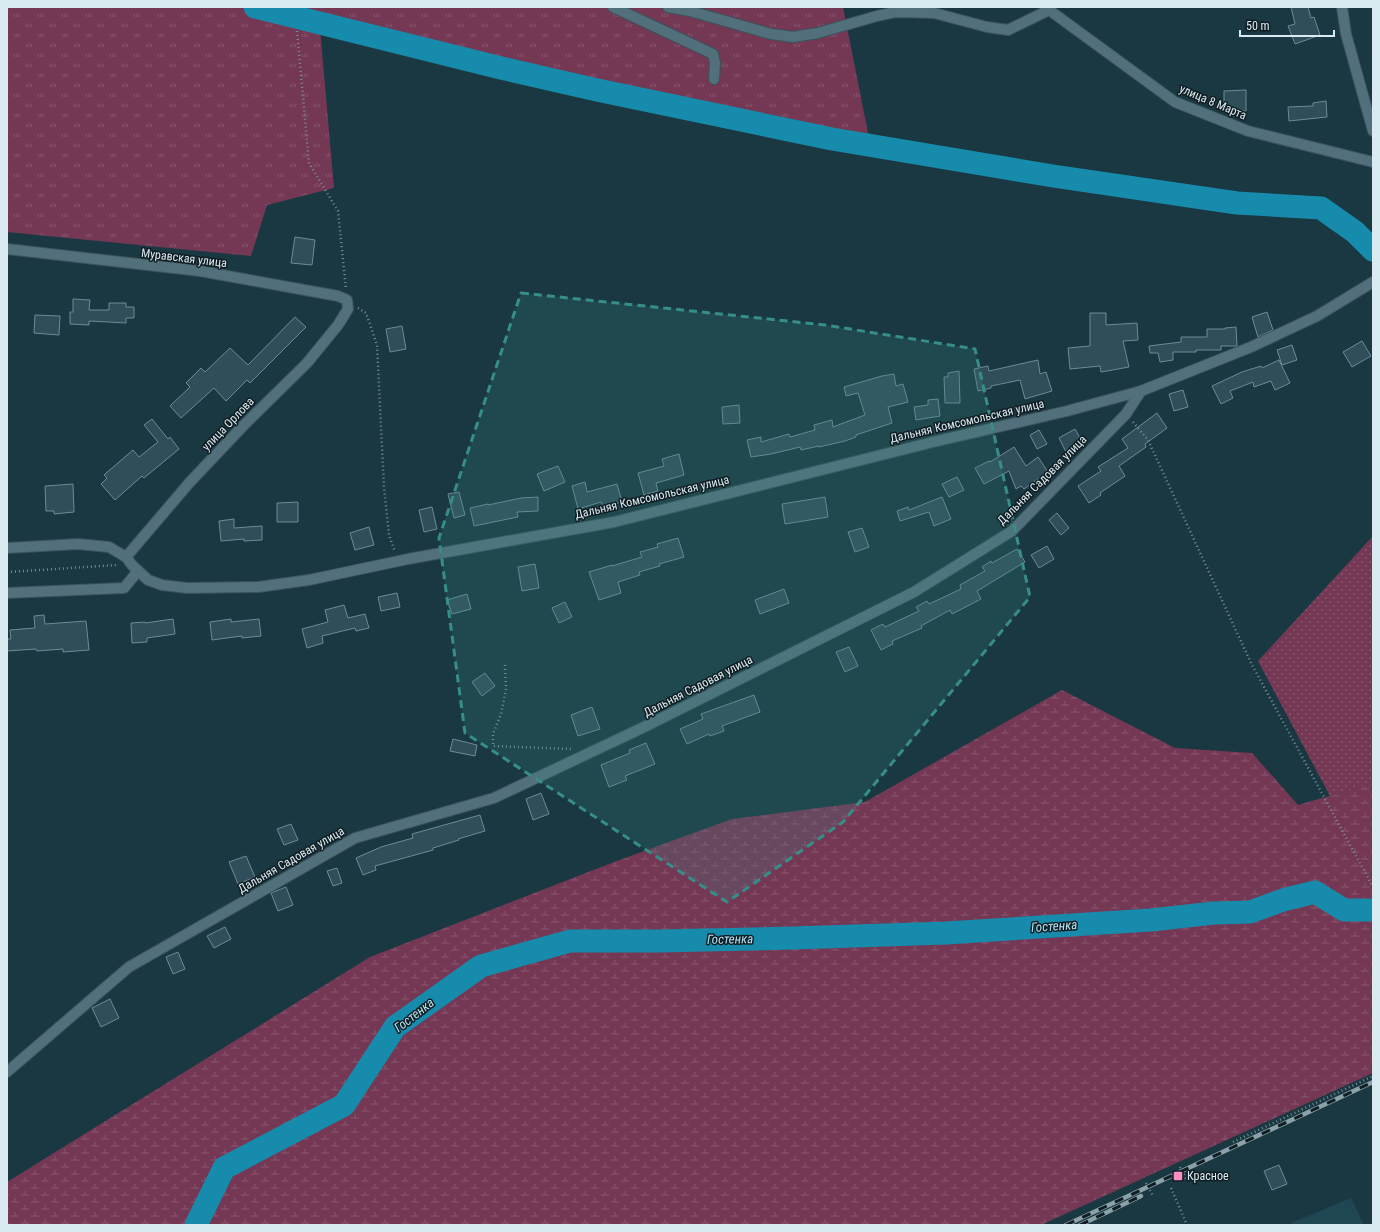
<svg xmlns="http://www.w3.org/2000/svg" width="1380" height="1232" viewBox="0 0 1380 1232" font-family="'Roboto Condensed',sans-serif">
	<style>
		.built { fill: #1f4653 }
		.grass { fill: url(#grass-tufts) }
		.wetland { fill: url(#wetland-marsh) }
		.garden { fill: url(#garden-dots) }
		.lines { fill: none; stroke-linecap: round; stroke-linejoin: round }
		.river { stroke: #178bac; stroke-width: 23 }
		.building { fill: #304e59; stroke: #6b8b96 }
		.street-casing { stroke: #39545c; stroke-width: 12 }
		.path { stroke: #768e96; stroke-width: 2.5; stroke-dasharray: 1 3; stroke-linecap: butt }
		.street { stroke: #52707c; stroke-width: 10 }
		.rail-casing { stroke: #8ba1a9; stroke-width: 4.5 }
		.rail { stroke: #101d22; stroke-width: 3; stroke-dasharray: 9; stroke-linecap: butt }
		.marked { fill: #378d88; fill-opacity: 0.2; stroke: #378d88; stroke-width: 3; stroke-dasharray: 8 5; stroke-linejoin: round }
		.poi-dot { fill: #fc8fc2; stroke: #101d22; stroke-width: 1.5 }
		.labels { text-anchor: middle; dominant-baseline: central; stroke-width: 3; stroke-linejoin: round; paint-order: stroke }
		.street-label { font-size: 12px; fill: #d9eaf0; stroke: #101d22 }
		.poi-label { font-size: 12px; fill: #d9eaf0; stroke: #101d22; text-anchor: start }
		.water-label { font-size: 13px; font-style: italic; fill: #b5e3f5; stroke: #101d22 }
	</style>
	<defs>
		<pattern id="grass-tufts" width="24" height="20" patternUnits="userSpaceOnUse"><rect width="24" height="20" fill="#743855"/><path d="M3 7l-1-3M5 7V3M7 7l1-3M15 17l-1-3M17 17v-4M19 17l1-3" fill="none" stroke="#87556e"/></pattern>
		<pattern id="wetland-marsh" width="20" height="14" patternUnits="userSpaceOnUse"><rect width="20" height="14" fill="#743855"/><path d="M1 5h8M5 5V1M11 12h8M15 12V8" fill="none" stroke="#87556e"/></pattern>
		<pattern id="garden-dots" width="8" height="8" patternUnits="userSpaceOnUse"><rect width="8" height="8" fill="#743855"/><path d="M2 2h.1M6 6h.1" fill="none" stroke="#87556e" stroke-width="1.8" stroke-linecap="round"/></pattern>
	</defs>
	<rect width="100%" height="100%" fill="#1a3842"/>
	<!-- built -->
	<polygon class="built" points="1351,1198 1364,1225 1292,1225 1291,1223"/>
	<!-- grass -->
	<polygon class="grass" points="7,7 843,7 870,143 320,29 334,188 267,205 251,256 7,232"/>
	<!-- wetland -->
	<polygon class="wetland" points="1062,690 1175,748 1252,753 1298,805 1367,785 1373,787 1373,1073 1041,1225 7,1225 7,1182 370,957 614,862 732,819 865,802"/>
	<!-- garden -->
	<polygon class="garden" points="1373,536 1373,787 1367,785 1330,796 1258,661"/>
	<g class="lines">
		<!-- river -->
		<g class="river">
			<polyline points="255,7 501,68 597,90 832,139 1053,176 1237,203 1321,208 1355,232 1373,250"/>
			<polyline points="196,1225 224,1168 344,1105 395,1027 481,966 570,941 659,941 793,938 946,933 1151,920 1214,913 1250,912 1283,900 1315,892 1344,910 1373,910"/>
		</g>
	</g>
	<!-- building -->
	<g class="building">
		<polygon points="1291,7 1308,7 1311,18 1314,17 1320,35 1295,44 1288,26 1295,24"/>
		<polygon points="1246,90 1246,111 1224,111 1224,91"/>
		<polygon points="1326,101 1327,117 1289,121 1288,107 1313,106 1313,103"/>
		<polygon points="295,237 315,240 312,265 291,263"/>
		<polygon points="73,299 90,300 89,310 109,310 109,303 126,303 126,307 134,307 134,318 126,318 126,323 89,321 89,325 70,324 70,312 73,312"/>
		<polygon points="1267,312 1273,330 1258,337 1252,317"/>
		<polygon points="1090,313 1106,313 1106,325 1137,323 1138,340 1123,341 1129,367 1101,372 1100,366 1070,369 1068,348 1090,346"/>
		<polygon points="35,315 60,316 59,335 34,333"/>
		<polygon points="295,317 306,327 250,383 247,380 226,401 214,388 181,418 170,406 190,387 186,383 201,368 205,372 230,348 248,365"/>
		<polygon points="402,326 406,349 390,352 386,329"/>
		<polygon points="1236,327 1237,346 1221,346 1221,350 1196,350 1196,352 1173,352 1173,360 1160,362 1158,353 1150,353 1149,346 1181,342 1181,337 1207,337 1207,329 1225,329 1225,328"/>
		<polygon points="1362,341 1371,356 1352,367 1343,352"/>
		<polygon points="1292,345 1297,360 1282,365 1277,350"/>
		<polygon points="1038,360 1040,374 1046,372 1052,391 1025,399 1020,380 991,386 991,388 978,391 974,369 988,366 989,371"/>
		<polygon points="1279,360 1290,383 1275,390 1271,381 1254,387 1253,382 1230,391 1233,398 1221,404 1212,386 1242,372 1261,366 1262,368"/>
		<polygon points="959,371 960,403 945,403 944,377 948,377 948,373"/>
		<polygon points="894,374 896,386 903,384 908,402 888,407 892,423 856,435 856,437 845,441 819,447 819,446 801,450 800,447 771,454 751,457 747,440 761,437 761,442 789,434 790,437 815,430 814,425 832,420 833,427 865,415 858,393 846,396 844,387 882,376"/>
		<polygon points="1183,390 1188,407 1174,411 1169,394"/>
		<polygon points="938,399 940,416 916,420 914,407 928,405 928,400"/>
		<polygon points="739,405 740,423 723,424 722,407"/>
		<polygon points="1157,413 1167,428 1145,444 1146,447 1119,466 1125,476 1100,493 1101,495 1089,503 1078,486 1101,471 1098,467 1128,448 1122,439"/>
		<polygon points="152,419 168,439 170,437 179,449 144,478 142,476 115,500 101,484 107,478 104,475 133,450 139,457 158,442 144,425"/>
		<polygon points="1075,429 1084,445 1067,454 1059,438"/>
		<polygon points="1039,430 1047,444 1037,449 1030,435"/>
		<polygon points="1014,447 1026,466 1038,457 1048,472 1024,489 1021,486 1016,489 1009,471 984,484 975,468 989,461 990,462"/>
		<polygon points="679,454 684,475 656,483 658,491 644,495 638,473 664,466 662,459"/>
		<polygon points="558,466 565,482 544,491 537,474"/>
		<polygon points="957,477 964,490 949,497 942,484"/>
		<polygon points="585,482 587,492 617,484 622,502 603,507 601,502 578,509 572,486"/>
		<polygon points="73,484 74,512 54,514 54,511 46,511 45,486"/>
		<polygon points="459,492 465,515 454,518 448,494"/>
		<polygon points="538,497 538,511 517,512 518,517 474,526 470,508 488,504 488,505 521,498"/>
		<polygon points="825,497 828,517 785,524 782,504"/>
		<polygon points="942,497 951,519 934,526 929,512 900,521 897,511 908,507 909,510"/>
		<polygon points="298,502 298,522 277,522 277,503"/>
		<polygon points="432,507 437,529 424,532 419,510"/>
		<polygon points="1057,513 1069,528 1061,535 1049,520"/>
		<polygon points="234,519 234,528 262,526 262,540 244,541 244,539 221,541 219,521"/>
		<polygon points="369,527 374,545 355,550 350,533"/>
		<polygon points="862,528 869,547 855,552 848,532"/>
		<polygon points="678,538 684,557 659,564 660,566 639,572 640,575 618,582 621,593 599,600 589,572 612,565 612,566 642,557 640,552 658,547 657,544"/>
		<polygon points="1047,546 1054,559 1039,568 1031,555"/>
		<polygon points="1017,549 1025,562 977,591 981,599 952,614 950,610 921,626 922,628 892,641 893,644 881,650 871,630 883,624 885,627 919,611 916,607 927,601 929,604 961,589 960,585 985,571 982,567 991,561 992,563"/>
		<polygon points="535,564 539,588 522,591 518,567"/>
		<polygon points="784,589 789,603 760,614 755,600"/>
		<polygon points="397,593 400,607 381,611 378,597"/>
		<polygon points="467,594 471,609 452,614 447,600"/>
		<polygon points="565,602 572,617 559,623 552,608"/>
		<polygon points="344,605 348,618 365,614 369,628 356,631 355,628 322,636 323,643 307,648 302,629 328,622 325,610"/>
		<polygon points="44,615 45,624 86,621 89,650 63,652 63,649 37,651 36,649 7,651 7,639 11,639 10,630 35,628 34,616"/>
		<polygon points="173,619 175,634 147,638 147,642 132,643 131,623 145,622 145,623"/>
		<polygon points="231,619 231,622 259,619 261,636 242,638 242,636 212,640 210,622"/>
		<polygon points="849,647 858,666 845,672 836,652"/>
		<polygon points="485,673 495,686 482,696 472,682"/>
		<polygon points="754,695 760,712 722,726 724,731 710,736 709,734 687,744 680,729 703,719 701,714"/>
		<polygon points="592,707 600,729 578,736 571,715"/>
		<polygon points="453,739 477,745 475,756 450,751"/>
		<polygon points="646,743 655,764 625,776 627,780 609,787 601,765 630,753 629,750"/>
		<polygon points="541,793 549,814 533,820 526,799"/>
		<polygon points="480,815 485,831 458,839 459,840 433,848 433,850 375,866 376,870 363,875 356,858 381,847 413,838 412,834"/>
		<polygon points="291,824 298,840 284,845 277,829"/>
		<polygon points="246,856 255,877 238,884 229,862"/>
		<polygon points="337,868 342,883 333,886 327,871"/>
		<polygon points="286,887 293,905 278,911 271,893"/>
		<polygon points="225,927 231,939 214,948 207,936"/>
		<polygon points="178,952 185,969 173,974 166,957"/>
		<polygon points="110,999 119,1018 101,1027 92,1008"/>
		<polygon points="1279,1165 1287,1184 1272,1190 1264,1171"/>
	</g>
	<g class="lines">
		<!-- street casing -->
		<g class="street-casing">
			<g id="street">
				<polyline points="613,7 713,54 715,63 714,79"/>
				<polyline points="668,7 690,11 771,34 793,37 818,33 877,16 896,12 934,13 987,27 1008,30 1049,10"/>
				<polyline points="1045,7 1175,102 1248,131 1373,162"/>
				<polyline points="1342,7 1346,34 1373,131"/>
				<polyline points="7,249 200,271 338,296 347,300 348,309 338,325 307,363 244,425 190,482 126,557"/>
				<polyline points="7,548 78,544 109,547 126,557 132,565 148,580 162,585 187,588 258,587 309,580 408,559 614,522 933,442 1067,411 1141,391 1251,347 1317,316 1373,282"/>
				<polyline points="7,593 124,588 138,571"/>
				<polyline points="7,1072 129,967 355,838 494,798 642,728 914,592 1012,531 1126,414 1141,391"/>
			</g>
		</g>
		<!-- path -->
		<g class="path">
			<polyline points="297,31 309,163 338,211 346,289"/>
			<polyline points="358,308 366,313 377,345 384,487 389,535 395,552"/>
			<polyline points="1133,422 1148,440 1251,663 1373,887"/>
			<polyline points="7,572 117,565"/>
			<polyline points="505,665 506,689 501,714 493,734 493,746 571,749"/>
			<polyline points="1233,1142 1373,1076"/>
			<polyline points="1180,1167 1187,1181"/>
			<polyline points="1146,1183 1153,1196"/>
			<polyline points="1171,1188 1187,1225"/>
		</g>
		<!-- street -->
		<use href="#street" class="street"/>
		<!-- rail casing -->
		<g class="rail-casing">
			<g id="rail">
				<polyline points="1066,1225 1373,1082"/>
				<polyline points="1080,1225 1141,1196"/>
			</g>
		</g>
		<!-- rail -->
		<use href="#rail" class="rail"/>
	</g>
	<!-- marked area -->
	<path class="marked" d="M521,293L825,325L975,349L1030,597L843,822L727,902L465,733L439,538Z"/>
	<!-- markers -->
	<rect class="poi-dot" x="1173" y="1171" width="10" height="10" rx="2"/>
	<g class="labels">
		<!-- street labels -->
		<g class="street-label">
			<text transform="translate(1213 102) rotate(23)">улица 8 Марта</text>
			<text transform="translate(184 258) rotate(7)">Муравская улица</text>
			<text transform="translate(967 421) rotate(-13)">Дальняя Комсомольская улица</text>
			<text transform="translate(228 424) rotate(-46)">улица Орлова</text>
			<text transform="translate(1042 480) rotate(-45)">Дальняя Садовая улица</text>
			<text transform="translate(652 497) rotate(-13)">Дальняя Комсомольская улица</text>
			<text transform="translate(698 686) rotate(-27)">Дальняя Садовая улица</text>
			<text transform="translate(291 860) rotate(-30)">Дальняя Садовая улица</text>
		</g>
		<!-- poi labels -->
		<g class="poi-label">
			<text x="1187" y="1176">Красное</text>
		</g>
		<!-- water labels -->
		<g class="water-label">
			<text transform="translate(1054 926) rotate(-4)">Гостенка</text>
			<text transform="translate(730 939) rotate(-1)">Гостенка</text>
			<text transform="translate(414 1015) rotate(-38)">Гостенка</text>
		</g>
	</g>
	<!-- border -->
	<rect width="1380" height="1232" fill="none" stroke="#d9eaf0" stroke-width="16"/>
	<!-- scale -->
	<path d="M1240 30v6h94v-6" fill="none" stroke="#d9eaf0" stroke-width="2"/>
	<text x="1246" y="30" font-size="12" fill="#d9eaf0" stroke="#101d22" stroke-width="3" paint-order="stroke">50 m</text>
</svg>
